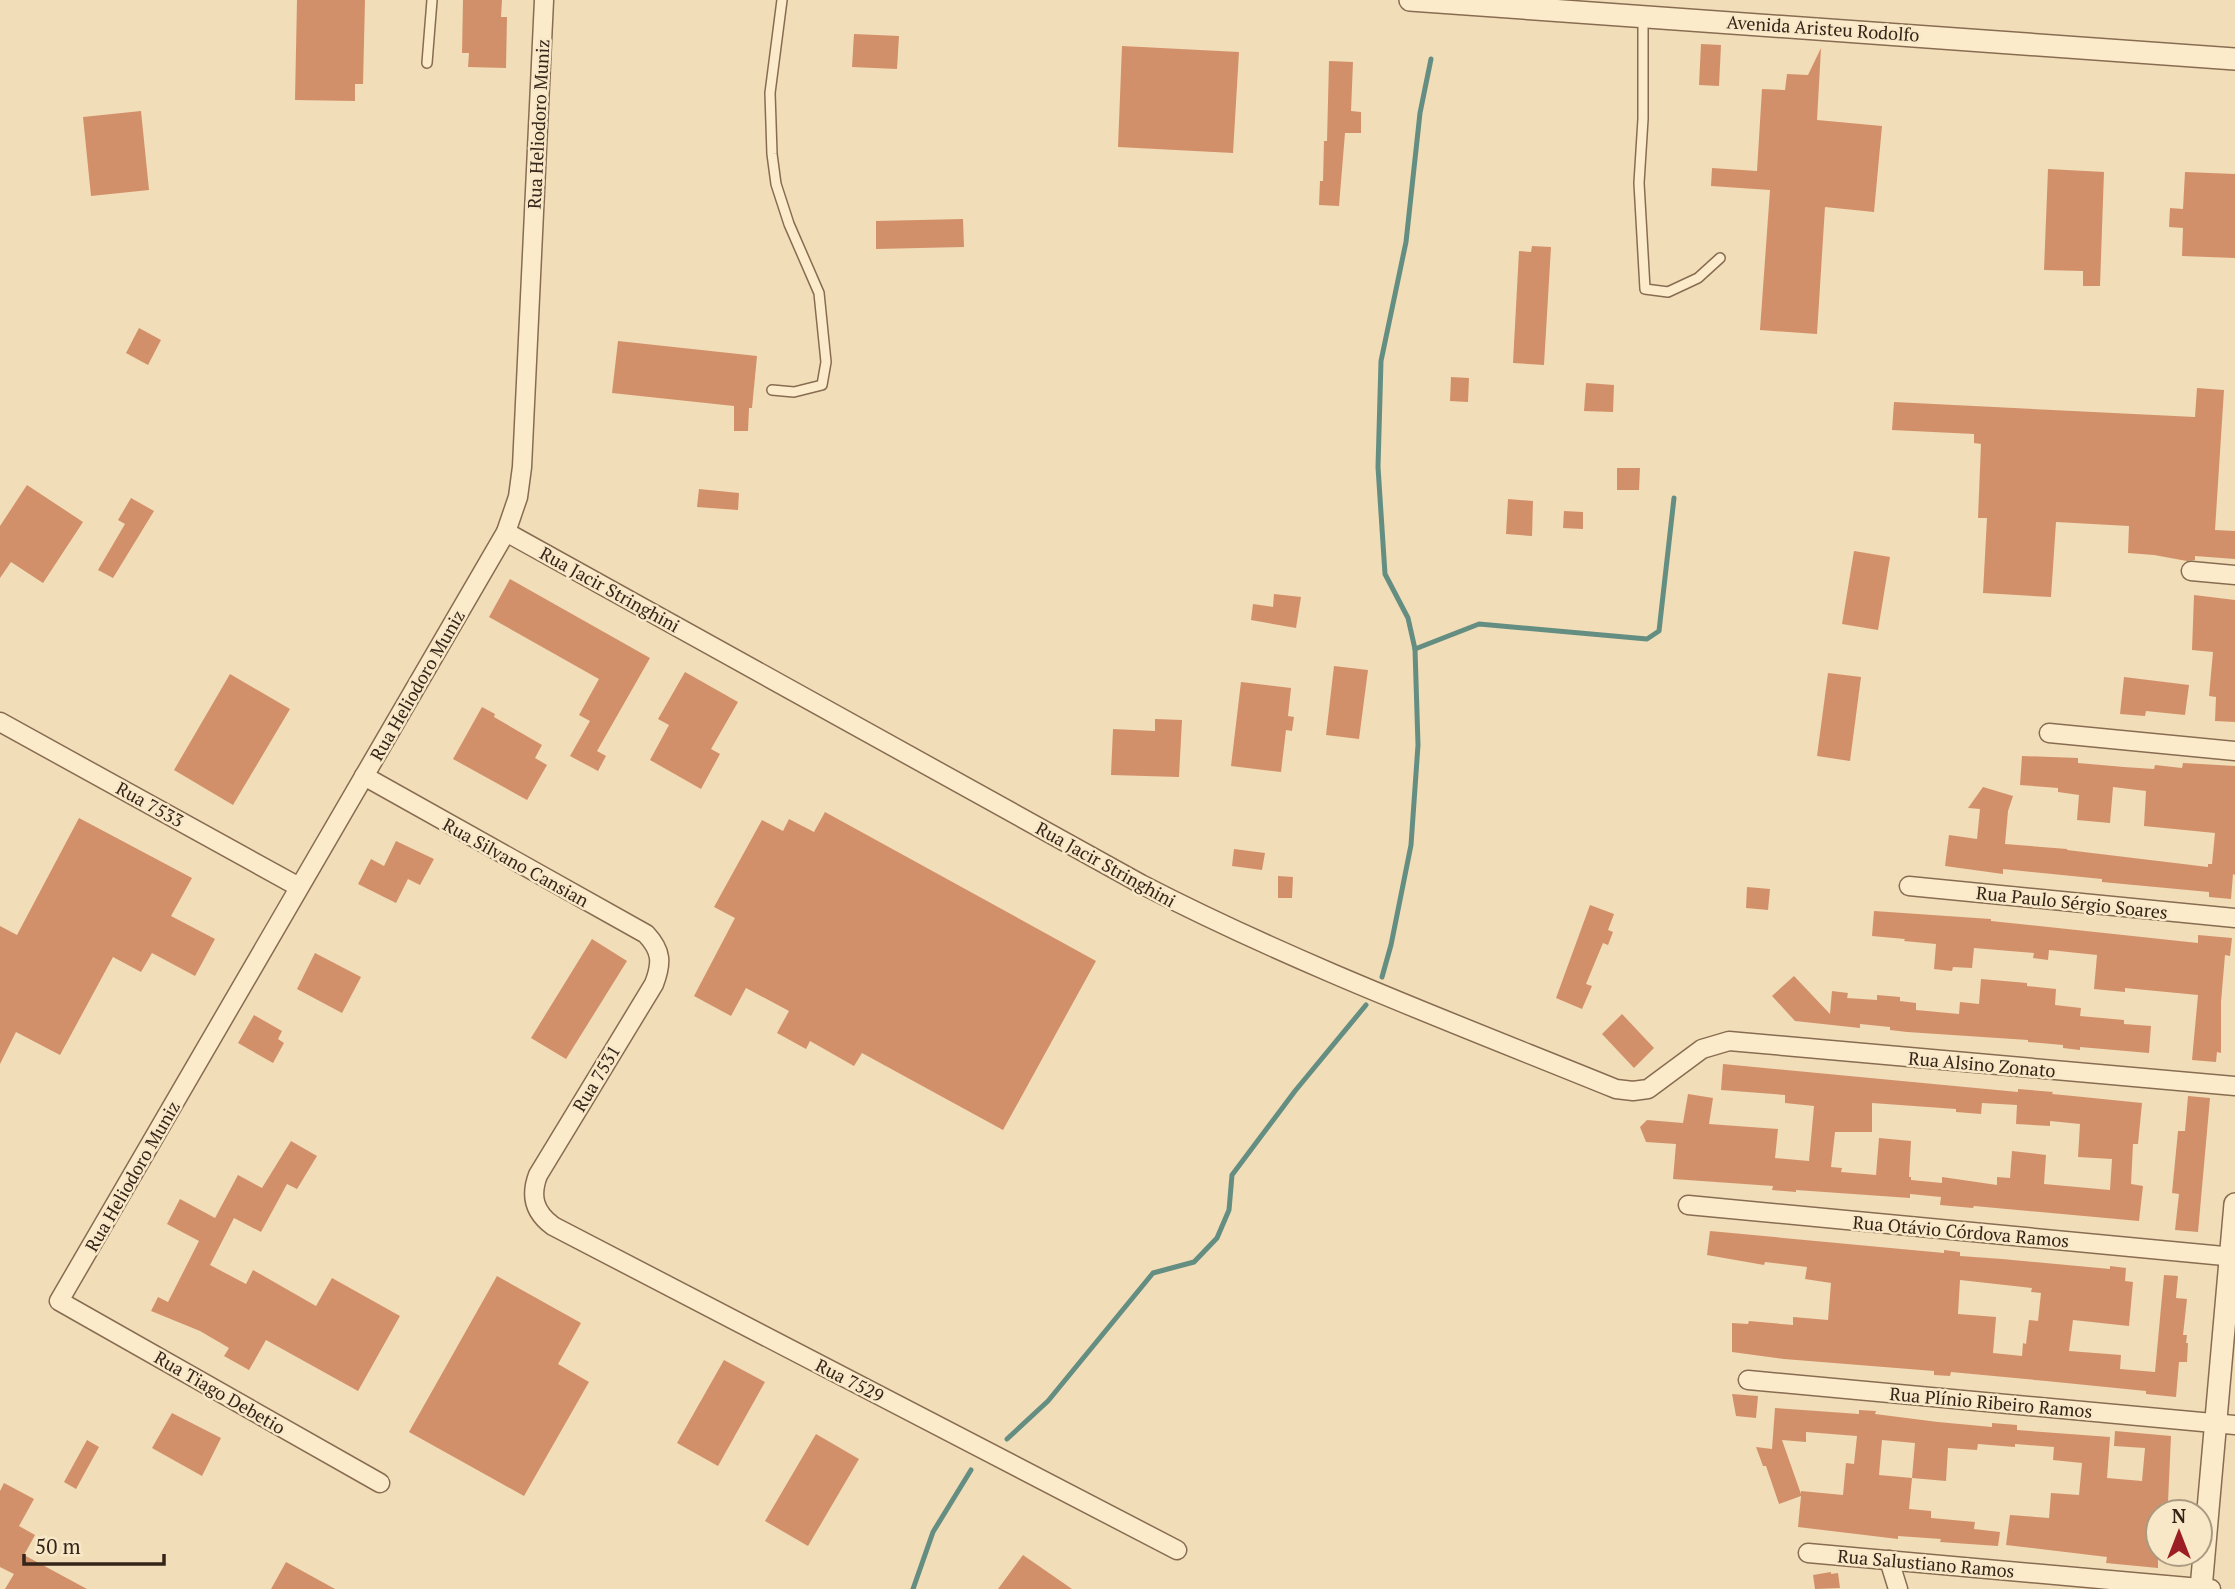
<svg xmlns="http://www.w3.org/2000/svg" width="2235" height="1589" viewBox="0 0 2235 1589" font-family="'PT Serif',serif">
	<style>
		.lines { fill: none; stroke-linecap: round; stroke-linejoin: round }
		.stream { stroke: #658e82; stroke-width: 5 }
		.building { fill: #d2906a; fill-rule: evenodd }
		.service-casing { stroke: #886c52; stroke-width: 12 }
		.minor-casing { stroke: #886c52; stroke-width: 21 }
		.tertiary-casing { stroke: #886c52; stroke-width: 24 }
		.service { stroke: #fcebcb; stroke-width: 9 }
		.minor { stroke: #fcebcb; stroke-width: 18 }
		.tertiary { stroke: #fcebcb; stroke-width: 21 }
		.labels { text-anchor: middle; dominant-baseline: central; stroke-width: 5; stroke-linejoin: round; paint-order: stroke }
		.street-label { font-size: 18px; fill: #352519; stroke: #f8e8c8 }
	</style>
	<rect width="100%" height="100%" fill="#f1ddb8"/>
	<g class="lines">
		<!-- stream -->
		<g class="stream">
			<polyline points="1415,649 1479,624 1647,639 1659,631 1674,498"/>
			<polyline points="1382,977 1391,945 1411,845 1418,745 1415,649 1408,618 1385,574 1378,467 1381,361 1406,242 1420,113 1431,59"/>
			<polyline points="1007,1439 1048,1401 1153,1273 1194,1262 1217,1238 1229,1210 1232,1175 1295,1091 1366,1005"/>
			<polyline points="913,1589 933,1532 971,1470"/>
		</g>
	</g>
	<!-- building -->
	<g class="building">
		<polygon points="297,0 365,0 363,84 355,84 355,101 295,100"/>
		<polygon points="463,0 502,0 501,17 507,17 506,68 468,67 469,53 462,53"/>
		<polygon points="854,34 899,36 897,69 852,67"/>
		<polygon points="1701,44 1721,45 1719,86 1699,85"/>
		<polygon points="1122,46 1239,52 1233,153 1118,147"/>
		<polygon points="1821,48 1817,120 1882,126 1874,212 1825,207 1817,334 1760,330 1770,190 1711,186 1712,168 1757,171 1762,89 1785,90 1787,74 1808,75"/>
		<polygon points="1329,61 1353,62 1351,111 1361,112 1361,133 1345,133 1339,206 1319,205 1320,181 1323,181 1324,141 1327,141"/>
		<polygon points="141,111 149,190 91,196 83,117"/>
		<polygon points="2048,169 2104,172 2100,286 2083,286 2083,271 2044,270"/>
		<polygon points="2185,172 2235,174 2235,258 2182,256 2183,228 2169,227 2170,208 2183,209"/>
		<polygon points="963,219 964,247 876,249 876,221"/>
		<polygon points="1532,246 1551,247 1544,365 1513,363 1519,251 1531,252"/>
		<polygon points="139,328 161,340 148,365 126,353"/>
		<polygon points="618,341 757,356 752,408 749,408 748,431 734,431 734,406 612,393"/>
		<polygon points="1451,377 1469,378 1468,402 1450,401"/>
		<polygon points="1586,383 1614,385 1613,412 1584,411"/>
		<polygon points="2197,388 2224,390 2215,530 2235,531 2235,559 2195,556 2195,560 2187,561 2154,555 2128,553 2129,526 2056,522 2051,597 1983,593 1987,518 1978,518 1981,444 1974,443 1974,434 1892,430 1894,402 2195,417"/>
		<polygon points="1617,468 1640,468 1639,490 1617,490"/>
		<polygon points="27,485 83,522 43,583 11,562 0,578 0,526"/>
		<polygon points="699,489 739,493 738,510 697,507"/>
		<polygon points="131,498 154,511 113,578 98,570 125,524 118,520"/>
		<polygon points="1508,499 1533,501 1532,536 1506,534"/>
		<polygon points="1564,511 1583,512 1583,529 1563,528"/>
		<polygon points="1854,551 1890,557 1878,630 1842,624"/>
		<polygon points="510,579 650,658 597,751 606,756 598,771 570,756 590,721 579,715 599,679 489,617"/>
		<polygon points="1274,594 1301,597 1296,628 1251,620 1253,604 1273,607"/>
		<polygon points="2194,595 2235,600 2235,722 2215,721 2216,697 2209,696 2213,652 2192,650"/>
		<polygon points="1334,666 1368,670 1359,739 1326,735"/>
		<polygon points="685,672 738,702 711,749 720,754 701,789 650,760 669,725 658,719"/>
		<polygon points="1828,673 1861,677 1850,761 1817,756"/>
		<polygon points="230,674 290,709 233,805 174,770"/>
		<polygon points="2124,677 2189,685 2185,715 2146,711 2145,716 2120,714"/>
		<polygon points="1241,682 1291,688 1288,716 1294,717 1292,731 1286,730 1281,772 1231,766"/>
		<polygon points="482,707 495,714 494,717 542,745 535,758 547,765 527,800 453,759"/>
		<polygon points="1155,719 1182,720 1179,777 1111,775 1113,729 1155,731"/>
		<polygon points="2022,756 2078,758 2078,763 2124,767 2154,769 2155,765 2182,768 2183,763 2235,766 2235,875 2233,874 2231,899 2209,897 2209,892 2102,882 2102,879 2003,869 2003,874 1945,866 1949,835 1977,839 1980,809 1968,808 1983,787 2013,796 2008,811 2005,844 2067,849 2067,850 2208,867 2208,864 2212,864 2215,833 2144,826 2146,791 2113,787 2110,823 2077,820 2079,795 2058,792 2058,788 2020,785"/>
		<polygon points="825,812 1096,961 1003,1130 862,1053 854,1066 810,1041 806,1049 777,1033 789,1011 746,988 731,1016 694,996 735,918 714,907 762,820 783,831 789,819 814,832"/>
		<polygon points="79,818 192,878 171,916 215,939 195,976 152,953 141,972 113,957 60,1055 16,1032 0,1064 0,926 17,935"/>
		<polygon points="396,841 434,859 420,885 408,879 396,903 358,884 371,859 384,866"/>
		<polygon points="1234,849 1265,853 1262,870 1232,866"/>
		<polygon points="1278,876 1293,877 1292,898 1278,898"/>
		<polygon points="1747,887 1770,889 1768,910 1746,908"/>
		<polygon points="1590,905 1614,914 1608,930 1613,932 1608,945 1603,943 1586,984 1592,986 1582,1009 1556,998"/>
		<polygon points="1874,911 1976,918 1991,919 1991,921 2198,943 2198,935 2232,938 2230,956 2225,955 2221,1002 2221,1053 2217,1052 2216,1062 2192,1060 2198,995 2125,988 2125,992 2094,989 2097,955 2049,950 2048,960 2033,958 2034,953 1974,948 1972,968 1953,967 1952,971 1934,969 1936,944 1904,941 1905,939 1872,936"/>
		<polygon points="592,939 627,961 566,1059 531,1038"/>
		<polygon points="315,953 361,977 342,1013 297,989"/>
		<polygon points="1794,976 1830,1014 1832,991 1848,993 1847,998 1877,1000 1877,995 1900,997 1900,1001 1916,1003 1916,1010 1959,1014 1960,1002 1979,1004 1981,979 2027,983 2027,986 2056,989 2055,1005 2081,1008 2080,1016 2124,1020 2124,1024 2151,1026 2149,1053 2080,1047 2080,1050 2063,1048 2063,1045 2028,1042 2028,1040 1907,1032 1890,1030 1890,1027 1860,1024 1860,1028 1795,1021 1772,996"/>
		<polygon points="1622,1014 1654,1048 1634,1068 1602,1034"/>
		<polygon points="254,1015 282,1031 278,1039 284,1043 273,1063 238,1043"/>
		<path d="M1723,1064L2018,1092V1089L2053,1092L2052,1094L2073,1096L2142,1103L2138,1144H2133L2131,1184L2143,1186L2139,1221L1974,1206L1973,1208L1940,1205L1941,1197L1910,1194V1198L1796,1190V1192L1772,1190L1773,1186L1673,1179L1676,1144L1646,1142L1640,1127L1647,1120L1683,1123L1688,1094L1713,1098L1709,1124L1778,1129L1775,1158L1809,1161L1814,1106L1785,1103V1095L1721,1090ZM1872,1103L1956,1109V1112L1981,1114L1982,1103L2017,1105L2016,1124L2050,1126V1121L2080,1124L2078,1157L2112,1159L2110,1190L2044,1184L2046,1155L2012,1151L2010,1178L1997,1177V1185L1942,1177V1183L1911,1180V1177H1909L1911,1141L1879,1138L1876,1175L1841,1172L1842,1168L1831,1167L1835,1132H1872Z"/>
		<polygon points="2188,1096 2210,1098 2198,1232 2175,1230 2179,1194 2172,1193 2178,1131 2185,1131"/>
		<polygon points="291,1141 317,1156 297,1189 287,1184 261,1232 234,1218 210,1265 246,1284 253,1270 316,1306 332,1278 400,1316 358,1391 266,1340 249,1370 224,1356 229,1348 200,1331 151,1311 158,1297 168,1302 199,1241 167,1224 180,1199 215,1218 238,1175 262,1188"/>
		<path d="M1710,1231L1944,1253V1250L1960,1252V1256L2002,1259L2110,1269V1266L2126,1268L2125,1281L2133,1282L2129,1326L2073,1320L2069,1351L2121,1355L2120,1369L2155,1372L2164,1275L2178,1276L2176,1298L2187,1299L2183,1335H2187L2186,1343H2188L2187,1362H2179L2176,1397L2146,1394V1391L2046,1381L1951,1372L1950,1376L1934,1375V1371L1784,1359L1732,1352V1323L1748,1324L1749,1321L1793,1325V1317L1828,1320L1831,1283L1805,1279L1807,1267L1765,1262L1764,1265L1707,1255ZM1960,1280L2032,1288L2031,1292L2041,1293L2038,1321L2029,1320L2026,1344L2023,1343L2022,1356L1993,1353L1996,1317L1958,1314Z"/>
		<polygon points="497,1276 581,1323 558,1364 589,1382 524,1496 409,1432"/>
		<polygon points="724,1360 765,1382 718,1466 677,1443"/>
		<polygon points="1732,1394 1758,1396 1756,1418 1736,1416"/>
		<path d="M1775,1408L1859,1414V1410L1876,1411L1875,1414L1938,1422L1992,1427V1423L2017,1425V1430L2110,1437L2107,1478L2142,1481L2145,1448L2114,1446L2115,1431L2171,1436L2168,1502H2165L2164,1512H2158V1568L2106,1563L2107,1557L2006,1545L2010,1515L2049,1518L2051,1493L2079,1495L2082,1463L2053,1460L2054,1447L2015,1444V1447L1978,1444L1977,1450L1948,1448L1946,1481L1912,1478L1909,1509L1931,1511V1518L1975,1522L1974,1529L2000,1532L1998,1546L1940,1542L1941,1539L1898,1536V1539L1798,1527L1801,1496L1779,1504L1766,1466H1763L1756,1447L1772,1449ZM1806,1432L1857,1436L1854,1464L1846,1463L1843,1495L1801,1491V1494L1782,1440L1806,1442ZM1882,1440L1915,1443L1912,1478L1879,1475Z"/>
		<polygon points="172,1413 221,1438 202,1476 152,1448"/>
		<polygon points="816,1434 859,1459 808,1546 765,1521"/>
		<polygon points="87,1440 99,1447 76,1489 64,1482"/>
		<polygon points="4,1483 34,1499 19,1526 35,1535 24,1555 87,1589 5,1589 14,1574 0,1567 0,1491"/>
		<polygon points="1023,1555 1072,1589 998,1589"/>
		<polygon points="286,1562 335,1589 271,1589"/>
		<polygon points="1831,1572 1831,1574 1838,1573 1840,1588 1815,1589 1813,1575"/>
	</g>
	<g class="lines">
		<!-- service casing -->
		<g class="service-casing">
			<g id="service">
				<polyline points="1643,18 1643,119 1639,183 1645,289 1668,292 1698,278 1720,258"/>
				<polyline points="427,63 432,0"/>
				<polyline points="772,390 794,392 822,385 826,362 819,293 789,224 776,184 772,154 770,93 782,0"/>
			</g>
		</g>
		<!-- minor casing -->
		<g class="minor-casing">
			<g id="minor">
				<path d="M506,532L1141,884C1294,963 1456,1024 1616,1089L1633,1091L1648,1089L1702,1049L1729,1041L2235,1086"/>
				<polyline points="2191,571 2235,575"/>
				<polyline points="0,722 299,887"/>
				<polyline points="2049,733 2235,751"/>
				<path d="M364,776L646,934C662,951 662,963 654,984L538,1175C530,1196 534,1212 553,1226L1177,1550"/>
				<polyline points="1909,886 2235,918"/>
				<polyline points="1688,1205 2235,1257"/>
				<polyline points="1748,1380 2235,1425"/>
				<polyline points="380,1483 59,1301 506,532 518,497 522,467 544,0"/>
				<polyline points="1808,1553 2211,1589"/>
				<polyline points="1889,1560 1898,1589"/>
			</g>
		</g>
		<!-- tertiary casing -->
		<g class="tertiary-casing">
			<g id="tertiary">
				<polyline points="1410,0 2235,59"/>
				<polyline points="2201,1589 2235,1204"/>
			</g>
		</g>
		<!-- service -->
		<use href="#service" class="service"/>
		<!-- minor -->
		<use href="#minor" class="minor"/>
		<!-- tertiary -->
		<use href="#tertiary" class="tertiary"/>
	</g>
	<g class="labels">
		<!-- street labels -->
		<g class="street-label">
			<text transform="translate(1823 28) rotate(4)">Avenida Aristeu Rodolfo</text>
			<text transform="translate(538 124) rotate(-87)">Rua Heliodoro Muniz</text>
			<text transform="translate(610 589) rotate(29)">Rua Jacir Stringhini</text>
			<text transform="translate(417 685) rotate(-60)">Rua Heliodoro Muniz</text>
			<text transform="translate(150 804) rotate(29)">Rua 7533</text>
			<text transform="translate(516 862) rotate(29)">Rua Silvano Cansian</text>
			<text transform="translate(1106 864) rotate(29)">Rua Jacir Stringhini</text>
			<text transform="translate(2072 902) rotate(6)">Rua Paulo Sérgio Soares</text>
			<text transform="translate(1982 1064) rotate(5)">Rua Alsino Zonato</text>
			<text transform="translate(596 1078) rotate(-59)">Rua 7531</text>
			<text transform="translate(132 1176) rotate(-60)">Rua Heliodoro Muniz</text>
			<text transform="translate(1961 1231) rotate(5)">Rua Otávio Córdova Ramos</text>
			<text transform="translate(850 1380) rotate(27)">Rua 7529</text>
			<text transform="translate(220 1392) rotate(30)">Rua Tiago Debetio</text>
			<text transform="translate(1991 1402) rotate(5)">Rua Plínio Ribeiro Ramos</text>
			<text transform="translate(1926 1563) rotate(5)">Rua Salustiano Ramos</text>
		</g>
	</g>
	<!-- north arrow -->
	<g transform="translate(2179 1533)"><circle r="33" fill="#f8e8c8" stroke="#aa9a82" stroke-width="2"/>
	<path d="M0-5L12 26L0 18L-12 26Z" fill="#9b1e25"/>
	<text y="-10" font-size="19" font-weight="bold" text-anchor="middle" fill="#352519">N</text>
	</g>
	<!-- scale -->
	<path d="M24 1554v10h140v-10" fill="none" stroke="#352519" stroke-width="3.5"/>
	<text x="35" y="1554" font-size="21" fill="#352519" stroke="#f8e8c8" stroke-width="5" paint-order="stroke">50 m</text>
</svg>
